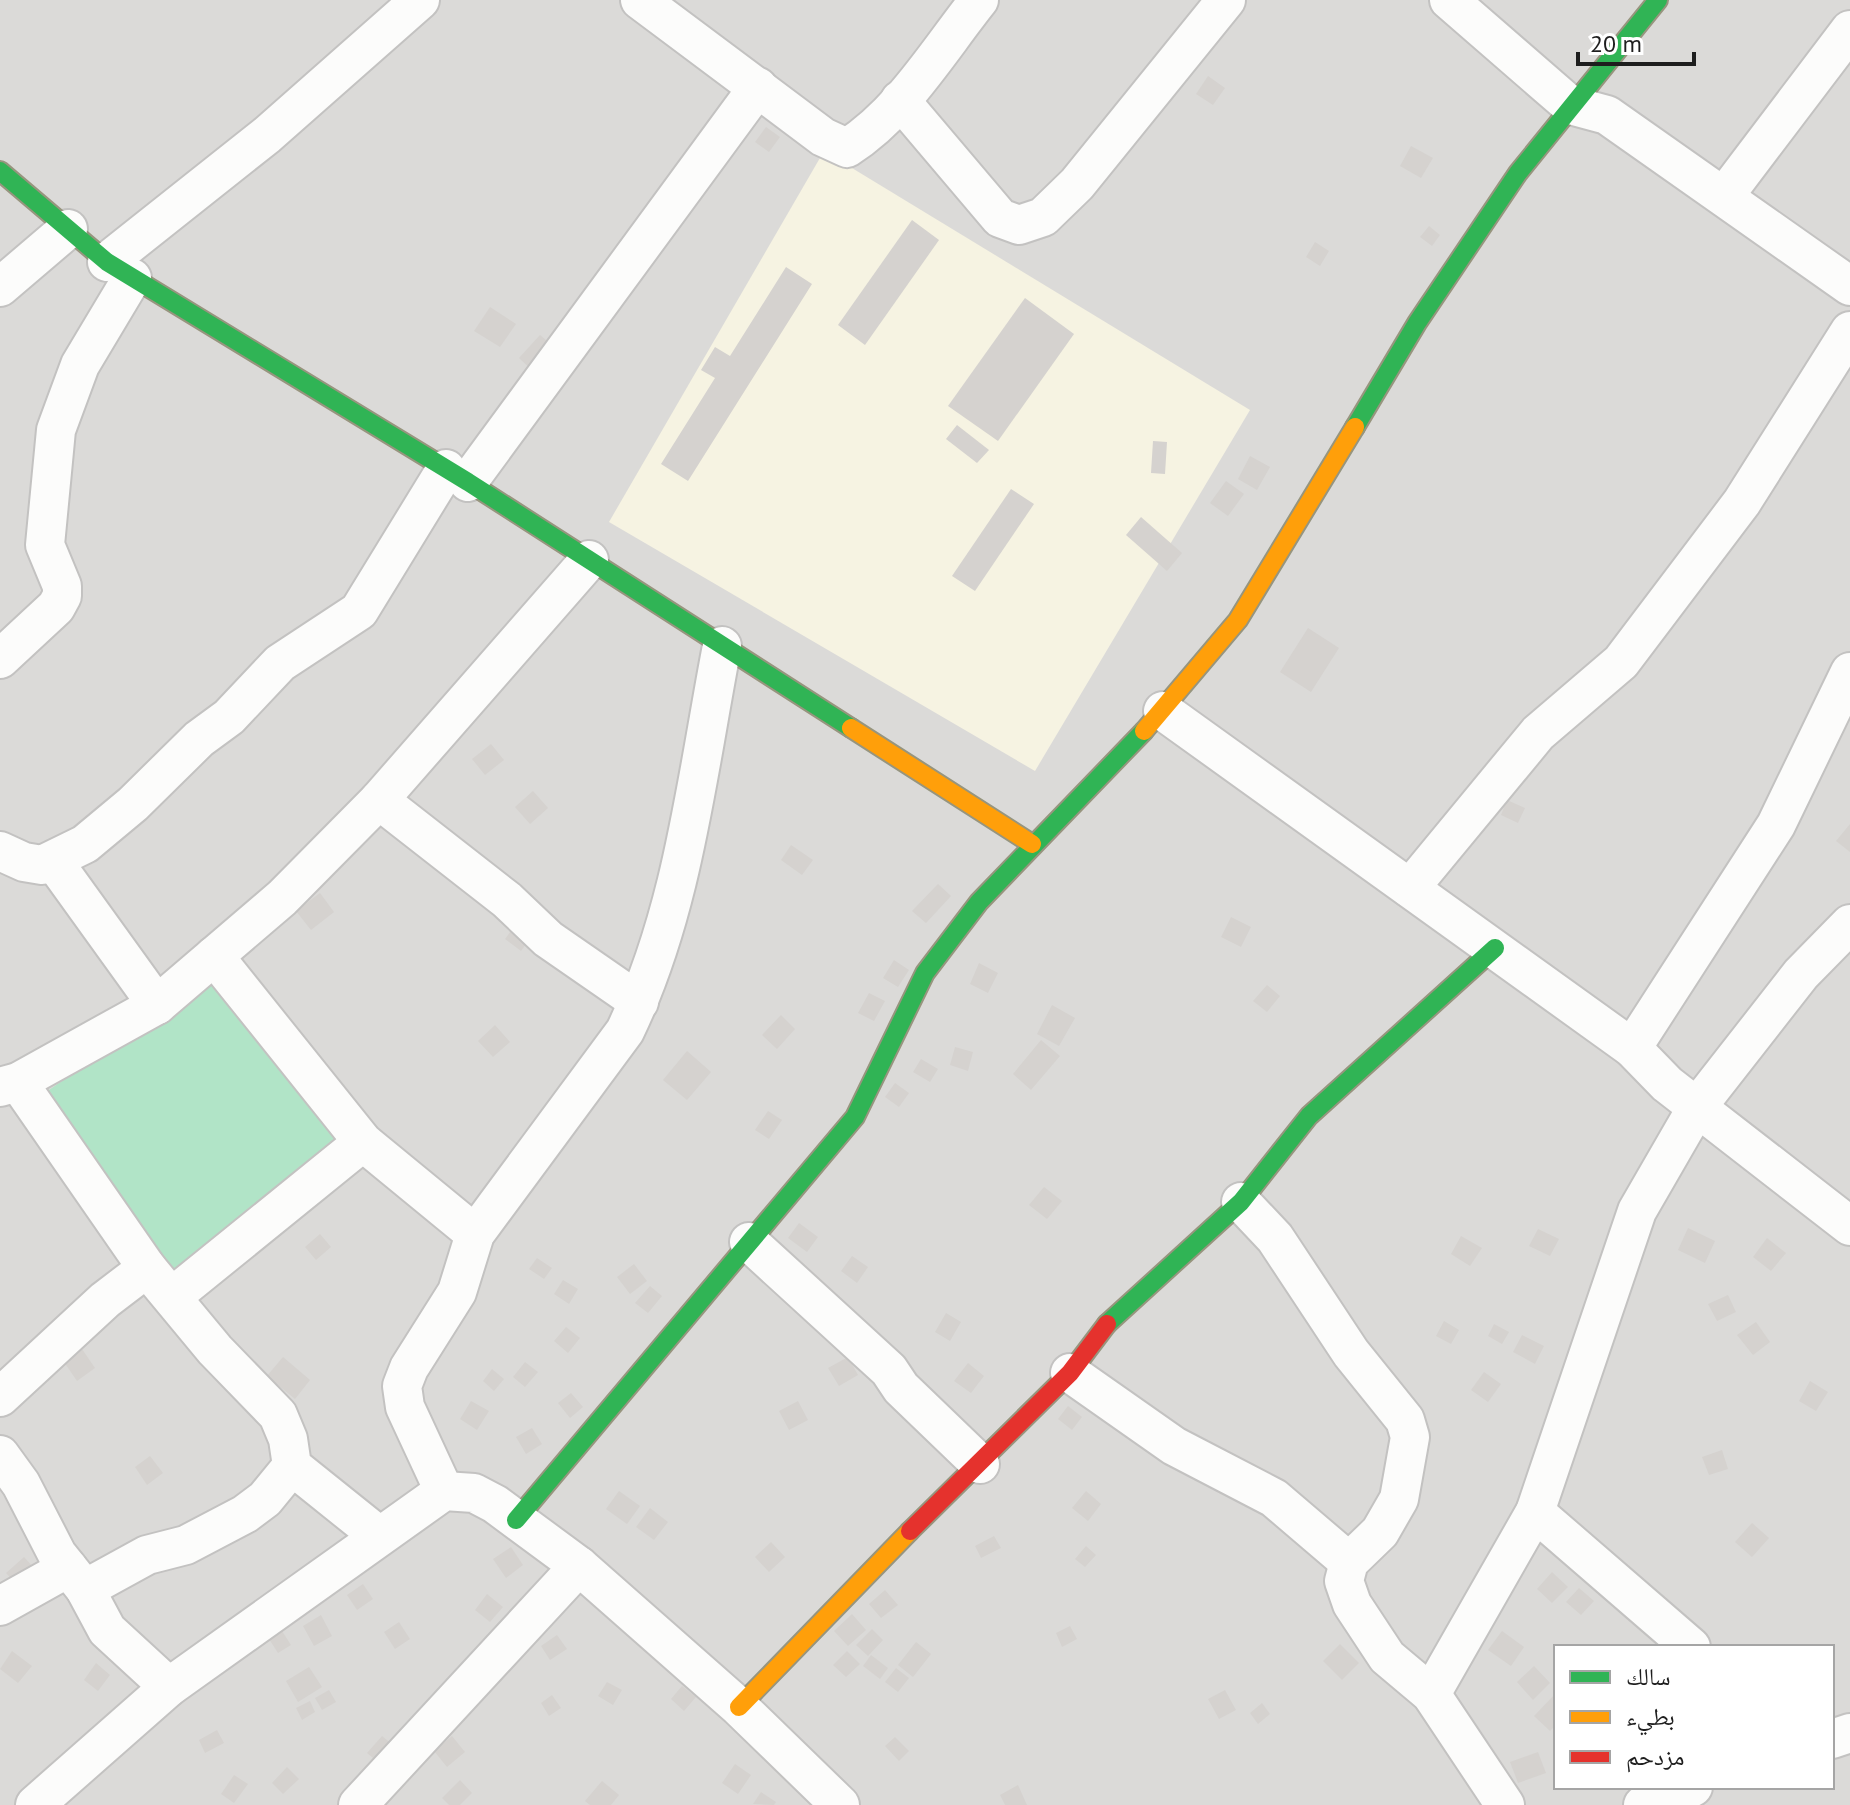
<svg xmlns="http://www.w3.org/2000/svg" width="1850" height="1805" viewBox="0 0 1850 1805" font-family="'PT Sans','Noto Naskh Arabic',sans-serif">
	<style>
		.residential { fill: #dbdad8; fill-rule: evenodd }
		.education { fill: #f6f3e2 }
		.pitch { fill: #b1e4c7 }
		.building { fill: #d5d2cf }
		.lines { fill: none; stroke-linecap: round; stroke-linejoin: round }
		.street-casing { stroke: #c3c2c1; stroke-width: 42 }
		.fast-casing { stroke: #97957e; stroke-width: 22 }
		.slow-casing { stroke: #97957e; stroke-width: 22 }
		.jam-casing { stroke: #97957e; stroke-width: 22 }
		.street { stroke: #fcfcfb; stroke-width: 38 }
		.fast { stroke: #30b455; stroke-width: 18 }
		.slow { stroke: #ff9f0a; stroke-width: 18 }
		.jam { stroke: #e5322d; stroke-width: 18 }
	</style>
	<rect width="100%" height="100%" fill="#eceae7"/>
	<!-- residential -->
	<path class="residential" d="M0,0H1850V1805H0ZM1556,1647H1832V1787H1556Z"/>
	<!-- education -->
	<polygon class="education" points="824,151 1250,410 1035,771 609,522"/>
	<!-- pitch -->
	<polygon class="pitch" points="214,974 347,1145 173,1278 42,1095"/>
	<!-- building -->
	<g class="building">
		<polygon points="1208,76 1225,88 1213,105 1196,94"/>
		<polygon points="766,127 780,137 769,152 755,142"/>
		<polygon points="1411,146 1433,158 1421,178 1400,166"/>
		<polygon points="912,220 939,240 865,345 838,325"/>
		<polygon points="1429,226 1440,235 1432,246 1420,237"/>
		<polygon points="1315,242 1329,251 1320,266 1306,257"/>
		<polygon points="786,267 812,284 688,481 661,464 715,378 701,370 715,347 730,356"/>
		<polygon points="1025,298 1074,334 998,441 948,406"/>
		<polygon points="490,307 516,324 500,347 474,331"/>
		<polygon points="540,335 554,347 533,371 519,358"/>
		<polygon points="957,425 989,450 977,463 946,439"/>
		<polygon points="1153,441 1167,442 1165,474 1151,473"/>
		<polygon points="1250,456 1270,467 1257,490 1238,479"/>
		<polygon points="1226,481 1244,494 1228,516 1210,503"/>
		<polygon points="1011,489 1034,504 975,591 952,576"/>
		<polygon points="1141,517 1182,553 1167,571 1126,535"/>
		<polygon points="1308,628 1339,648 1311,692 1280,672"/>
		<polygon points="491,744 504,760 485,775 472,759"/>
		<polygon points="533,791 548,808 530,824 515,807"/>
		<polygon points="1507,800 1525,808 1518,823 1501,815"/>
		<polygon points="1850,824 1850,852 1836,841"/>
		<polygon points="791,845 813,860 802,875 781,860"/>
		<polygon points="938,884 951,896 926,923 912,911"/>
		<polygon points="320,893 334,912 311,930 296,911"/>
		<polygon points="1231,917 1251,927 1241,947 1221,937"/>
		<polygon points="516,924 532,936 521,951 505,939"/>
		<polygon points="894,960 909,970 898,987 883,978"/>
		<polygon points="979,963 998,973 988,993 970,984"/>
		<polygon points="1267,985 1280,996 1267,1012 1253,1001"/>
		<polygon points="869,993 885,1001 874,1021 858,1013"/>
		<polygon points="1052,1005 1075,1018 1059,1046 1037,1034"/>
		<polygon points="781,1015 795,1029 777,1049 762,1035"/>
		<polygon points="495,1025 510,1042 493,1057 478,1041"/>
		<polygon points="1041,1040 1060,1056 1031,1090 1013,1074"/>
		<polygon points="955,1047 973,1052 968,1071 950,1065"/>
		<polygon points="687,1051 711,1072 687,1100 663,1080"/>
		<polygon points="921,1059 938,1069 930,1082 913,1072"/>
		<polygon points="895,1083 909,1093 899,1107 885,1097"/>
		<polygon points="768,1111 782,1120 769,1139 755,1130"/>
		<polygon points="1044,1187 1062,1201 1047,1219 1029,1205"/>
		<polygon points="799,1223 818,1237 807,1252 788,1238"/>
		<polygon points="1688,1228 1715,1241 1705,1263 1678,1250"/>
		<polygon points="1538,1229 1559,1239 1550,1256 1529,1246"/>
		<polygon points="320,1234 331,1247 316,1260 305,1247"/>
		<polygon points="1461,1236 1482,1248 1470,1266 1451,1254"/>
		<polygon points="1767,1238 1786,1253 1771,1271 1753,1257"/>
		<polygon points="852,1256 868,1267 857,1283 841,1271"/>
		<polygon points="537,1258 552,1268 544,1279 529,1269"/>
		<polygon points="634,1264 647,1281 630,1294 617,1277"/>
		<polygon points="563,1280 578,1289 569,1304 554,1294"/>
		<polygon points="650,1286 662,1296 648,1313 635,1303"/>
		<polygon points="1728,1295 1736,1312 1717,1321 1708,1304"/>
		<polygon points="946,1313 961,1322 950,1341 935,1332"/>
		<polygon points="1444,1321 1459,1330 1451,1344 1436,1336"/>
		<polygon points="1756,1322 1770,1342 1753,1355 1737,1335"/>
		<polygon points="1494,1324 1509,1332 1502,1344 1488,1336"/>
		<polygon points="566,1327 580,1338 568,1353 554,1341"/>
		<polygon points="1522,1335 1544,1346 1535,1364 1513,1352"/>
		<polygon points="82,1349 95,1368 77,1381 64,1362"/>
		<polygon points="283,1357 310,1380 295,1399 267,1376"/>
		<polygon points="848,1357 858,1375 839,1386 828,1368"/>
		<polygon points="525,1362 538,1372 525,1387 513,1377"/>
		<polygon points="968,1363 984,1376 971,1393 954,1381"/>
		<polygon points="492,1369 504,1379 494,1391 483,1381"/>
		<polygon points="1484,1372 1501,1384 1488,1402 1471,1390"/>
		<polygon points="1810,1381 1828,1392 1816,1411 1799,1401"/>
		<polygon points="571,1393 583,1407 570,1418 558,1403"/>
		<polygon points="471,1401 489,1411 477,1430 460,1419"/>
		<polygon points="798,1401 808,1420 789,1430 779,1411"/>
		<polygon points="1068,1406 1082,1417 1072,1430 1058,1419"/>
		<polygon points="532,1428 542,1444 526,1454 516,1437"/>
		<polygon points="1722,1450 1728,1469 1709,1475 1702,1457"/>
		<polygon points="150,1456 163,1473 147,1485 135,1467"/>
		<polygon points="619,1491 640,1506 627,1524 606,1509"/>
		<polygon points="1086,1491 1101,1504 1088,1521 1072,1508"/>
		<polygon points="650,1508 668,1522 654,1540 636,1527"/>
		<polygon points="1752,1523 1769,1538 1752,1557 1735,1542"/>
		<polygon points="994,1536 1001,1548 981,1558 975,1546"/>
		<polygon points="771,1542 785,1557 769,1572 755,1557"/>
		<polygon points="1086,1546 1096,1555 1085,1567 1075,1559"/>
		<polygon points="511,1547 523,1565 506,1578 493,1559"/>
		<polygon points="24,1557 34,1568 16,1584 6,1573"/>
		<polygon points="1552,1572 1568,1587 1552,1603 1537,1589"/>
		<polygon points="363,1584 373,1599 357,1610 347,1595"/>
		<polygon points="1579,1588 1594,1601 1581,1615 1566,1602"/>
		<polygon points="885,1590 898,1605 881,1618 869,1604"/>
		<polygon points="487,1594 503,1607 490,1622 475,1610"/>
		<polygon points="852,1614 866,1630 848,1646 834,1631"/>
		<polygon points="321,1615 332,1636 314,1646 303,1626"/>
		<polygon points="399,1622 410,1639 395,1649 384,1632"/>
		<polygon points="1070,1626 1077,1639 1062,1647 1056,1633"/>
		<polygon points="872,1629 883,1640 868,1656 856,1645"/>
		<polygon points="282,1631 291,1645 278,1653 269,1639"/>
		<polygon points="1502,1631 1524,1647 1511,1666 1488,1650"/>
		<polygon points="557,1635 567,1649 550,1660 541,1646"/>
		<polygon points="916,1642 931,1654 913,1677 898,1665"/>
		<polygon points="1340,1644 1359,1663 1342,1680 1323,1661"/>
		<polygon points="12,1651 32,1666 18,1683 0,1669"/>
		<polygon points="847,1651 860,1664 846,1677 833,1665"/>
		<polygon points="871,1655 888,1668 880,1679 863,1666"/>
		<polygon points="96,1663 110,1675 98,1691 84,1680"/>
		<polygon points="1534,1666 1550,1683 1533,1700 1517,1682"/>
		<polygon points="309,1667 322,1687 298,1702 286,1681"/>
		<polygon points="896,1668 909,1678 898,1692 885,1682"/>
		<polygon points="607,1682 622,1690 613,1705 598,1696"/>
		<polygon points="682,1686 696,1697 684,1711 671,1699"/>
		<polygon points="329,1690 336,1702 322,1710 315,1698"/>
		<polygon points="1225,1690 1236,1710 1219,1719 1208,1699"/>
		<polygon points="1556,1693 1556,1725 1550,1731 1534,1716"/>
		<polygon points="552,1695 561,1708 549,1716 541,1703"/>
		<polygon points="310,1701 315,1712 302,1720 296,1708"/>
		<polygon points="1262,1703 1270,1714 1258,1724 1250,1713"/>
		<polygon points="217,1730 224,1743 205,1753 199,1740"/>
		<polygon points="382,1736 393,1745 379,1763 367,1753"/>
		<polygon points="452,1736 465,1752 447,1767 434,1751"/>
		<polygon points="895,1737 909,1751 899,1761 885,1746"/>
		<polygon points="1538,1752 1546,1773 1518,1783 1510,1762"/>
		<polygon points="735,1764 751,1775 738,1794 722,1783"/>
		<polygon points="287,1767 299,1779 283,1794 272,1783"/>
		<polygon points="234,1775 248,1784 234,1803 221,1794"/>
		<polygon points="460,1780 472,1793 460,1805 449,1805 442,1798"/>
		<polygon points="602,1781 619,1795 611,1805 590,1805 585,1801"/>
		<polygon points="1018,1785 1027,1805 1005,1805 1000,1795"/>
		<polygon points="761,1792 776,1802 774,1805 753,1804"/>
	</g>
	<g class="lines">
		<!-- street casing -->
		<g class="street-casing">
			<g id="street">
				<path d="M640,0L823,137L847,148C902,113 939,50 979,0"/>
				<polyline points="1449,0 1570,105 1607,115 1850,286"/>
				<polyline points="900,100 1000,218 1019,225 1043,217 1077,184 1226,0"/>
				<polyline points="1725,195 1850,30"/>
				<polyline points="107,262 267,135 420,0"/>
				<polyline points="0,287 68,229"/>
				<polyline points="468,482 758,87"/>
				<polyline points="0,659 56,607 62,596 62,586 45,545 56,430 80,365 132,278"/>
				<polyline points="1163,711 1632,1048 1667,1084 1850,1226"/>
				<polyline points="379,800 507,900 548,939 639,1002"/>
				<polyline points="0,851 24,862 42,865 85,844 133,804 199,739 229,717 280,663 359,611 446,469"/>
				<polyline points="54,862 157,1005"/>
				<polyline points="1410,888 1538,733 1621,662 1742,502 1850,331"/>
				<polyline points="214,956 363,1142 475,1234"/>
				<polyline points="1632,1048 1776,825 1850,672"/>
				<polyline points="18,1082 147,1268 215,1350 278,1415 288,1439 292,1466 378,1535"/>
				<polyline points="0,1087 18,1082 157,1005 282,898 379,800 589,560"/>
				<polyline points="1241,1202 1275,1238 1351,1353 1405,1420 1410,1437 1399,1499 1380,1532 1349,1562 1344,1581 1352,1604 1387,1657 1431,1694 1505,1805"/>
				<polyline points="749,1242 889,1370 901,1388 980,1464"/>
				<polyline points="173,1296 363,1142"/>
				<polyline points="1070,1373 1174,1446 1274,1498 1349,1562"/>
				<polyline points="0,1397 105,1300 147,1268"/>
				<polyline points="0,1455 21,1484 57,1554 85,1589 107,1630 169,1687"/>
				<path d="M444,1491L405,1407L402,1386L409,1368L457,1292L475,1234L625,1031C683,911 697,775 722,646"/>
				<polyline points="1535,1512 1691,1647"/>
				<polyline points="85,1589 147,1555 186,1545 245,1514 265,1499 292,1466"/>
				<polyline points="0,1606 68,1568"/>
				<polyline points="1431,1694 1535,1512 1637,1211 1697,1107 1801,974 1850,924"/>
				<polyline points="1832,1739 1850,1733"/>
				<polyline points="35,1805 169,1687 444,1491 474,1493 495,1504 579,1566 739,1707 840,1805"/>
				<polyline points="358,1805 579,1566"/>
				<polyline points="1643,1805 1693,1787"/>
			</g>
		</g>
		<!-- fast casing -->
		<g class="fast-casing">
			<g id="fast">
				<polyline points="0,171 107,262 468,482 851,728"/>
				<polyline points="1355,427 1417,323 1518,173 1658,0"/>
				<polyline points="1107,1324 1241,1202 1309,1116 1495,948"/>
				<polyline points="516,1520 855,1117 925,973 979,902 1144,731"/>
			</g>
		</g>
		<!-- slow casing -->
		<g class="slow-casing">
			<g id="slow">
				<polyline points="851,728 1032,844"/>
				<polyline points="1144,731 1238,620 1355,427"/>
				<polyline points="739,1707 910,1531"/>
			</g>
		</g>
		<!-- jam casing -->
		<g class="jam-casing">
			<polyline id="jam" points="910,1531 1070,1373 1107,1324"/>
		</g>
		<!-- street -->
		<use href="#street" class="street"/>
		<!-- fast -->
		<use href="#fast" class="fast"/>
		<!-- slow -->
		<use href="#slow" class="slow"/>
		<!-- jam -->
		<use href="#jam" class="jam"/>
	</g>
	<!-- legend -->
	<rect x="1554" y="1645" width="280" height="144" fill="#ffffff" stroke="#a5a5a5" stroke-width="2"/>
	<rect x="1570" y="1671" width="40" height="12" fill="#30b455" stroke="#a5a5a5" stroke-width="2"/>
	<text x="1626" y="1685" font-size="24" fill="#1e1e1e">سالك</text>
	<rect x="1570" y="1711" width="40" height="12" fill="#ff9f0a" stroke="#a5a5a5" stroke-width="2"/>
	<text x="1626" y="1725" font-size="24" fill="#1e1e1e">بطيء</text>
	<rect x="1570" y="1751" width="40" height="12" fill="#e5322d" stroke="#a5a5a5" stroke-width="2"/>
	<text x="1626" y="1765" font-size="24" fill="#1e1e1e">مزدحم</text>
	<!-- scale -->
	<path d="M1578 52v12h116v-12" fill="none" stroke="#1e1e1e" stroke-width="4"/>
	<text x="1590" y="52" font-size="24" fill="#1e1e1e" stroke="#ffffff" stroke-width="6" paint-order="stroke">20 m</text>
</svg>
